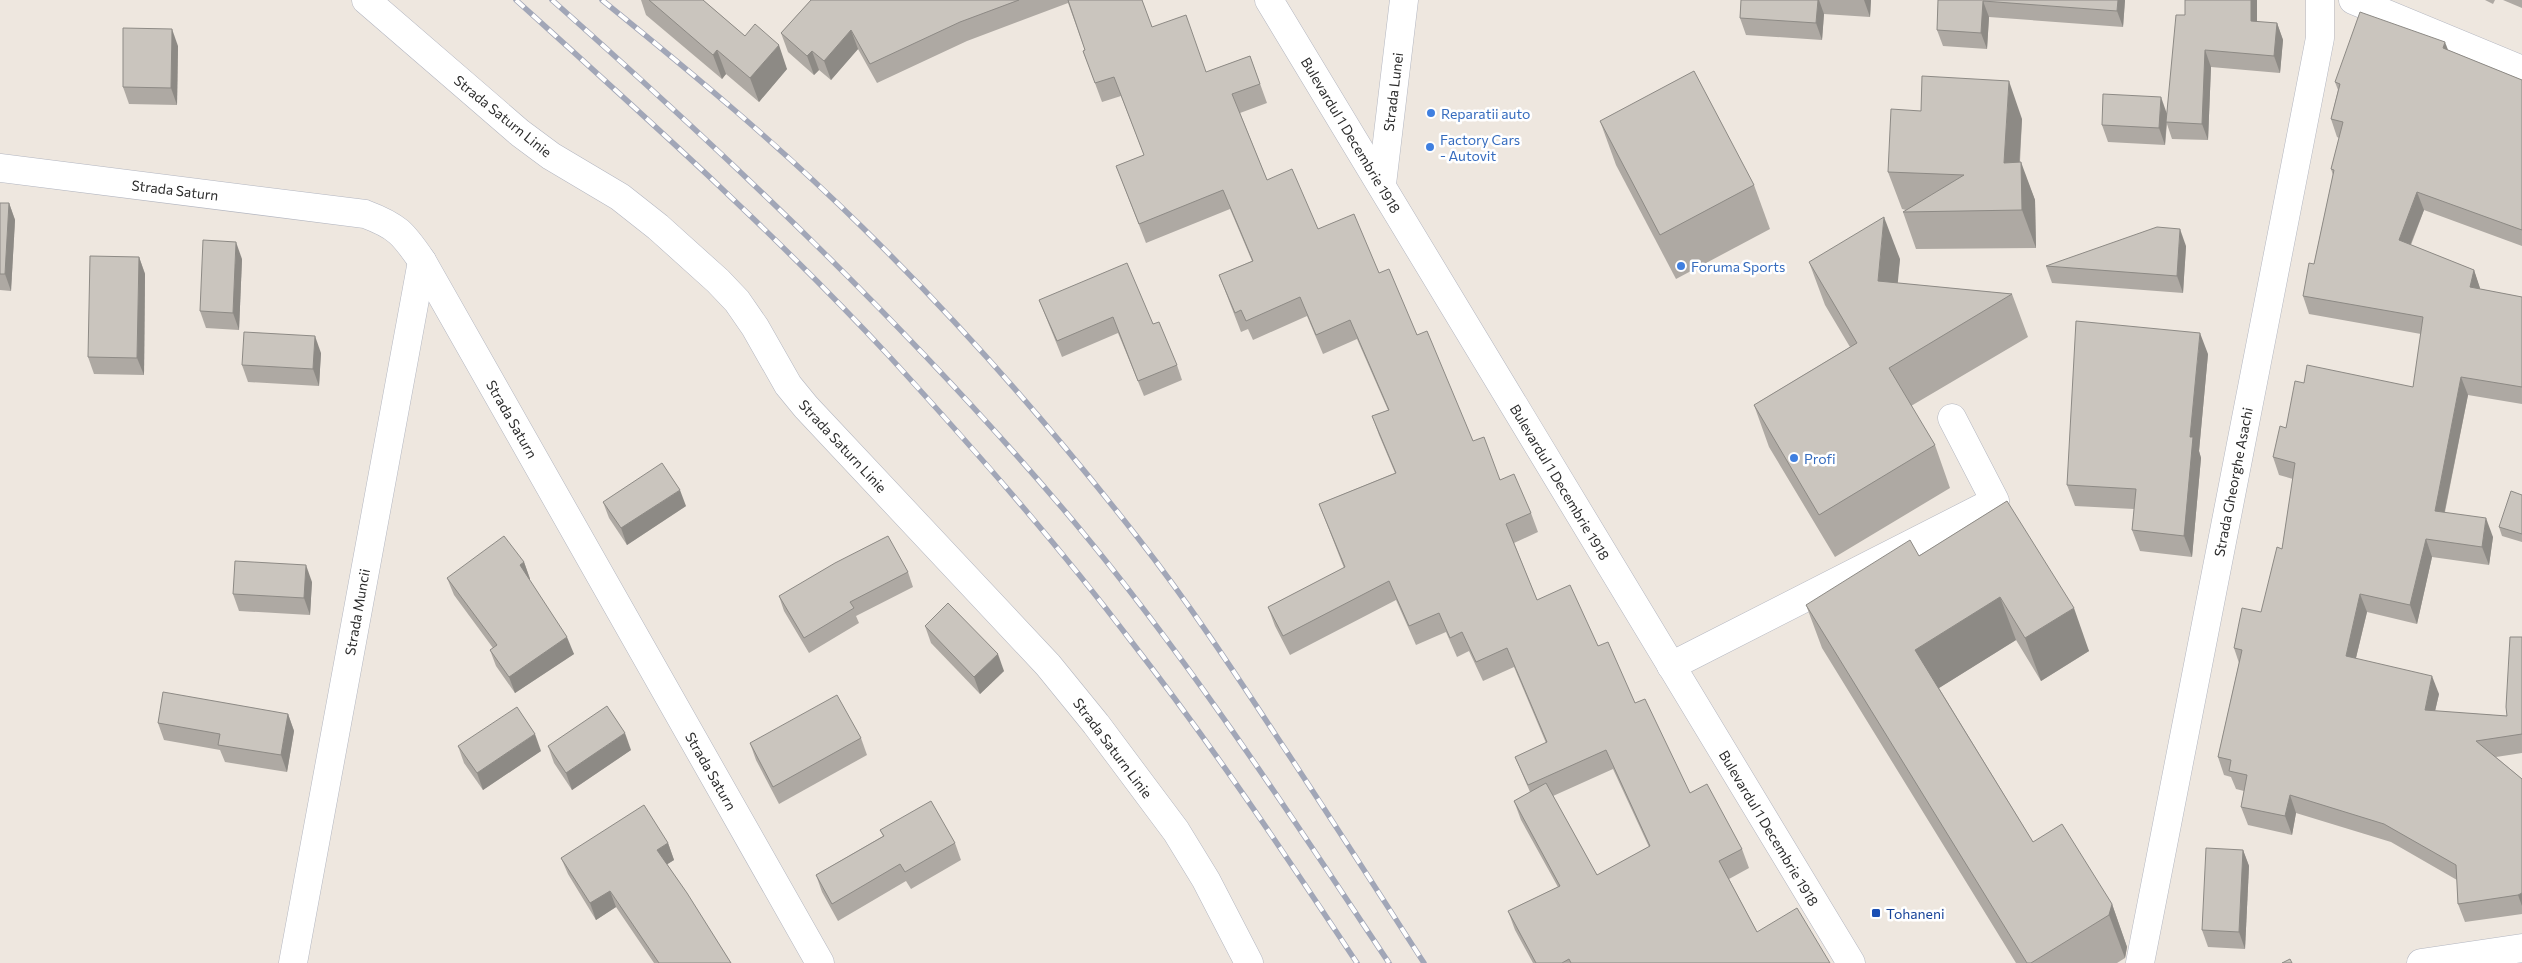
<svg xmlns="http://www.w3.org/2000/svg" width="2522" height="963" viewBox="0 0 2522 963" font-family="Commissioner,sans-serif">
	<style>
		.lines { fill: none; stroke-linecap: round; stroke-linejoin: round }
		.minor-casing { stroke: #b3b6c0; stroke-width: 29 }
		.secondary-casing { stroke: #b3b6c0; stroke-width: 29 }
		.minor { stroke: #fff; stroke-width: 28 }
		.secondary { stroke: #fff; stroke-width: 28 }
		.rail-casing { stroke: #a1a6b7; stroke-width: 5.5 }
		.rail { stroke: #fff; stroke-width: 4; stroke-dasharray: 11; stroke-linecap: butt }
		.wall { fill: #aea9a3; fill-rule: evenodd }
		.shaded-wall { fill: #8d8a85 }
		.building { fill: #cac5be; stroke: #8d8a85 }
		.shop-dot { fill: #3f7fe0; stroke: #fff; stroke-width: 2 }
		.transit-dot { fill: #1a4fb4; stroke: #fff; stroke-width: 2 }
		.labels { text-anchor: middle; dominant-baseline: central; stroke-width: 5; stroke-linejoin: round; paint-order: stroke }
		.street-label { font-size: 14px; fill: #2d2d2d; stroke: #fff }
		.shop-label { font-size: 14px; fill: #366cbe; stroke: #fff; text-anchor: start }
		.transit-label { font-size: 14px; fill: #164399; stroke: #fff; text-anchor: start }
	</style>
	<rect width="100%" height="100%" fill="#eee7df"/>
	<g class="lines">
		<!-- minor casing -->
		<g class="minor-casing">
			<g id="minor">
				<polyline points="366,0 520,133 551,156 620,197 658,227 718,281 737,301 755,327 788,385 806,407 1048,665 1096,724 1176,831 1206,880 1249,963"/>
				<polyline points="2353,0 2522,70"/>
				<path d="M0,168L365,214C397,226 403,233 422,261L820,963"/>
				<polyline points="1382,184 1404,0"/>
				<polyline points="1671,666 1995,501 1952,418"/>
				<polyline points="293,963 422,261"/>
				<polyline points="2140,963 2320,38 2320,0"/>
				<polyline points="2421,963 2522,948"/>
			</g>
		</g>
		<!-- secondary casing -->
		<g class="secondary-casing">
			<polyline id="secondary" points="1269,0 1851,963"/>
		</g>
		<!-- minor -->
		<use href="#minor" class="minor"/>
		<!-- secondary -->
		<use href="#secondary" class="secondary"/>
		<!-- rail casing -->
		<g class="rail-casing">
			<g id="rail">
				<path d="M516,0C643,115 772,230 889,356C973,448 1056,542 1131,641C1212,745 1285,854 1357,963"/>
				<path d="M552,0C737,164 916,334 1075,523C1191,662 1289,813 1389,963"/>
				<path d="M602,0C691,72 781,147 862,227C961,324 1053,429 1138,538C1188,602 1233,670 1277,737C1327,812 1375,887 1424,963"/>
			</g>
		</g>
		<!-- rail -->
		<use href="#rail" class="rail"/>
	</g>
	<!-- wall -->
	<g class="wall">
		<polygon points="641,0 703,0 745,36 787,69 759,102 726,74 722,79 646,15"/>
		<path d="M811,0H1142L1152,27L1206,72L1250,56L1267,103L1240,113L1267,180L1318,229L1379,273L1417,335L1473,441L1500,480L1531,513L1538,532L1514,543L1537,600L1598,646L1690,793L1742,849L1749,868L1729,879L1757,932L1830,963H1533L1515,930L1508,911L1558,887L1521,820L1514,801L1530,792L1515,757L1546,743L1514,667L1483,681L1469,651L1457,657L1446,632L1416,645L1396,600L1290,655L1275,626L1268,607L1344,568L1319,504L1395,473L1379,435L1372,416L1388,410L1357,339L1323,354L1307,316L1253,340L1248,329L1241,332L1219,275L1252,261L1230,209L1146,243L1116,166L1144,155L1121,96L1102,102L1083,51L1085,50L1068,3L967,41L877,83L858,49L831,80L819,70L814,75L788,52L781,33ZM1613,769L1649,847L1597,875L1553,796Z"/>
		<polygon points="1741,0 1871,0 1870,17 1824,14 1822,40 1746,35 1740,18"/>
		<polygon points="1938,0 2125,0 2123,27 1989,17 1987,49 1943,46 1937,30"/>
		<polygon points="2185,0 2257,0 2257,22 2277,23 2283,40 2280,73 2211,67 2208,140 2172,139 2167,124 2165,145 2108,142 2102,125 2167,113 2185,15"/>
		<polygon points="2485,0 2495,0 2493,4"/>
		<polygon points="2503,0 2522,0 2522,8"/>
		<polygon points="178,46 177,105 129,104 123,87"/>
		<polygon points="2448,50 2522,80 2522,246 2424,210 2411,245 2474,270 2480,289 2522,297 2522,404 2468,395 2445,512 2493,537 2489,565 2432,557 2417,624 2367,612 2356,658 2439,694 2435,711 2507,716 2522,637 2522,753 2496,757 2522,779 2522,914 2465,922 2458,904 2457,880 2391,842 2296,813 2292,835 2248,825 2241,807 2244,791 2236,789 2231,777 2224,775 2218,757 2239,663 2234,648 2261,612 2282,549 2293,479 2279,475 2273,457 2286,428 2304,383 2413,387 2421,334 2309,314 2303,296 2314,264 2333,175 2331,169 2339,138 2337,137 2331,119 2338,90 2335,82"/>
		<polygon points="2022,119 2020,162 2035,200 2036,248 1916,249 1903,212 1906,210 1902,209 1888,172"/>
		<polygon points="1600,121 1754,185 1770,229 1676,279 1616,165"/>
		<polygon points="0,203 9,203 15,220 11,291 0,290"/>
		<polygon points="2186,246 2183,293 2052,283 2046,266"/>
		<polygon points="139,257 145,274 144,375 94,374 88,357"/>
		<polygon points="242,259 239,330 206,328 200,311"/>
		<polygon points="1900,259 1897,283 2012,294 2028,337 1911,406 1935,445 1950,488 1835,557 1769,447 1754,405 1850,347 1825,305 1809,262"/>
		<polygon points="1039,300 1153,324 1177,365 1182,380 1144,396 1118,333 1062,357"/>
		<polygon points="321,353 319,386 248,382 242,365"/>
		<polygon points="2208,354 2199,451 2201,458 2192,557 2140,551 2132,530 2134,509 2075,506 2067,485"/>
		<polygon points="2522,495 2522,542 2502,536 2499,527"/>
		<polygon points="2007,501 2089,651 2041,681 2016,640 1939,688 2033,842 2112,904 2127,947 2125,958 2117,963 2016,963 1822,648 1806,605 1919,556"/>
		<polygon points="603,502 686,506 627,545 609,518"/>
		<polygon points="524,562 530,579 529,580 574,654 515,693 496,666 490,650 493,648 454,595 447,578"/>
		<polygon points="908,572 913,587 856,616 859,623 809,653 784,611 779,596"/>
		<polygon points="312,582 310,615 239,611 233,594"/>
		<polygon points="925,626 1004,671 980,694 931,643"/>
		<polygon points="288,714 294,731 287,772 225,762 220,750 164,740 158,723"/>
		<polygon points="861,738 867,755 779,804 756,760 750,743"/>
		<polygon points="458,746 541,751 483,790 464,763"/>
		<polygon points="548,746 631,750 572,790 554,763"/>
		<polygon points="880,830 955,843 961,860 911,889 906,881 838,921 822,892 816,875 883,836"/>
		<polygon points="668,843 674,860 667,864 731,963 654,963 616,907 596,920 568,874 561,858"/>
		<polygon points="2243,850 2249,866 2245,949 2208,947 2202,930"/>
	</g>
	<!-- shaded-wall -->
	<g class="shaded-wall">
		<polygon points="1818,0 1819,0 1824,14 1822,40 1816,23"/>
		<polygon points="1864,0 1871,0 1870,17"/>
		<polygon points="2118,0 2125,0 2123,27 2117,11"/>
		<polygon points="2251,0 2257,0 2257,37 2251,21"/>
		<polygon points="1983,1 1989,17 1987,49 1981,33"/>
		<polygon points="2277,23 2283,40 2280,73 2274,56"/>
		<polygon points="172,29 178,46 177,105 171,88"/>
		<polygon points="851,30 858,49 831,80 824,61"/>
		<polygon points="2445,42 2452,60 2443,48"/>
		<polygon points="779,45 787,69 759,102 750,78"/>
		<polygon points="717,50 726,74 722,79 713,55"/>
		<polygon points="2205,50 2211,67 2208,140 2202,124"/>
		<polygon points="812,51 819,70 814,75 807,56"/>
		<polygon points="2009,81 2022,119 2017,200 2004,163"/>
		<polygon points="2161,97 2167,114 2165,145 2159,128"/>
		<polygon points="2021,162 2035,200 2036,248 2022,210"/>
		<polygon points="2417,192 2424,210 2405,258 2399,240"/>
		<polygon points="9,203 15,220 11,291 5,274"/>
		<polygon points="1884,217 1900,259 1894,323 1878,281"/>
		<polygon points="2180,229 2186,246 2183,293 2177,276"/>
		<polygon points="236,242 242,259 239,330 233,313"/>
		<polygon points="139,257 145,274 144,375 137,358"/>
		<polygon points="2474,270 2480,288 2476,305 2470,287"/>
		<polygon points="2200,333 2208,354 2199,451 2201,458 2192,557 2184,536 2190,437"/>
		<polygon points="315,336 321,353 319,386 313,369"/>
		<polygon points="2461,377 2468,395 2441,529 2435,511"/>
		<polygon points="680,490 686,506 627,545 621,528"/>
		<polygon points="2486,518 2493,537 2489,565 2482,547"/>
		<polygon points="2426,539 2432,557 2417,624 2410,605"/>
		<polygon points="524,562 530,579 526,582 520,565"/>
		<polygon points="306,565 312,582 310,615 304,598"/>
		<polygon points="2360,594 2367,612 2352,674 2346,656"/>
		<polygon points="2000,597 2016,640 1931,693 1915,650"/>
		<polygon points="2074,608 2089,651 2041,681 2025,638"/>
		<polygon points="567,637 574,654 515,693 509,677"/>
		<polygon points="998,654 1004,671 980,694 974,677"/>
		<polygon points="2432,676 2439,694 2431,728 2425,710"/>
		<polygon points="288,714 294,731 287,772 281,755"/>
		<polygon points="625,733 631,750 572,790 566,773"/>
		<polygon points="535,734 541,751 483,790 477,773"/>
		<polygon points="2290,795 2296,813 2292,835 2285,816"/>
		<polygon points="668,843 674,860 663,867 657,850"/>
		<polygon points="2243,850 2249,866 2245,949 2239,932"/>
		<polygon points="610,891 616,907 596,920 590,903"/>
		<polygon points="2522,893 2522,906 2518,895"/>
		<polygon points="2112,904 2127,947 2125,958 2109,915"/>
	</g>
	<!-- building -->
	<g class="building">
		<polygon points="649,0 703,0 745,36 755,24 779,45 750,78 717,50 713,55"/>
		<polygon points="811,0 1019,0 960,22 870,64 851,30 824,61 812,51 807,56 781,33"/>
		<polygon points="1068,0 1142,0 1152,27 1186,15 1206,72 1250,56 1260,84 1232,94 1267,180 1292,169 1318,229 1354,214 1379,273 1389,269 1417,335 1427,331 1473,441 1484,437 1500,480 1514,474 1531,513 1506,524 1537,600 1570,585 1598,646 1608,642 1635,703 1645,699 1690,793 1707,784 1742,849 1719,861 1757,932 1797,908 1830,963 1571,963 1569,959 1562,963 1536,963 1508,911 1560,886 1514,801 1546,783 1597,875 1650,846 1606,750 1528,785 1515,757 1547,742 1507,648 1476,662 1462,632 1450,638 1439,613 1409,626 1389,581 1283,636 1268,607 1345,567 1319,504 1396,473 1372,416 1389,410 1350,320 1316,335 1300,297 1246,321 1241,310 1235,313 1219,275 1253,261 1223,190 1139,224 1116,166 1144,155 1114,77 1095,83 1083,51 1085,50"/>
		<polygon points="1741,0 1818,0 1816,23 1740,18"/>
		<polygon points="1938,0 2118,0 2117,11 1983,1 1981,33 1937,30"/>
		<polygon points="2185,0 2251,0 2251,21 2277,23 2274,56 2205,50 2202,124 2166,122 2176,15 2185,15"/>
		<polygon points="2360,12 2445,42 2443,48 2522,80 2522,230 2417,192 2399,240 2474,270 2470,287 2522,297 2522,387 2461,377 2435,511 2486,518 2482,547 2426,539 2410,605 2360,594 2346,656 2432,676 2425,710 2507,716 2506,707 2510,637 2522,637 2522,734 2476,741 2522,779 2522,893 2518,895 2458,904 2456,865 2384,824 2290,795 2285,816 2241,807 2247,775 2229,771 2231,760 2218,757 2242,650 2234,648 2242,608 2261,612 2277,547 2282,549 2295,463 2273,457 2280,426 2286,428 2295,381 2304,383 2307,365 2413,387 2423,317 2303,296 2309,263 2314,264 2334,170 2331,169 2343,122 2331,119 2340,84 2335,82"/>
		<polygon points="123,28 172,29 171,88 123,87"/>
		<polygon points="1694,71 1754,185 1660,235 1600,121"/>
		<polygon points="1922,76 2009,81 2004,163 2021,162 2022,210 1903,212 1964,175 1888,172 1891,109 1921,111"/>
		<polygon points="2103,94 2161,97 2159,128 2102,125"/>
		<polygon points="0,203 9,203 5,274 0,274"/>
		<polygon points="1884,217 1878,281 2012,294 1889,368 1935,445 1819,515 1754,405 1857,343 1809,262"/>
		<polygon points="2157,227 2180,229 2177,276 2046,266"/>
		<polygon points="203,240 236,242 233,313 200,311"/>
		<polygon points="90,256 139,257 137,358 88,357"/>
		<polygon points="1127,263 1153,324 1159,322 1177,365 1138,381 1113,317 1057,341 1039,300"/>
		<polygon points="2076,321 2200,333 2190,437 2193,437 2184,536 2132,530 2136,489 2067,485"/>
		<polygon points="244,332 315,336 313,369 242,365"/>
		<polygon points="662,463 680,490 621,528 603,502"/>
		<polygon points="2511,491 2522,495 2522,534 2499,527"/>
		<polygon points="2007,501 2074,608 2025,638 2000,597 1915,650 2033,842 2062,824 2112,904 2109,915 2031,963 2027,963 1806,605 1910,540 1919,556"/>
		<polygon points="504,536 524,562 520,565 567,637 509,677 490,650 497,645 447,578"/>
		<polygon points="888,536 908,572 850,602 854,608 804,638 779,596 835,563"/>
		<polygon points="235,561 306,565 304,598 233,594"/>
		<polygon points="948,603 998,654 974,677 925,626"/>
		<polygon points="163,692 288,714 281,755 218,745 220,734 158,723"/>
		<polygon points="837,695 861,738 773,787 750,743"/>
		<polygon points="607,706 625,733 566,773 548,746"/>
		<polygon points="517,707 535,734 477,773 458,746"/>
		<polygon points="931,801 955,843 905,872 900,864 832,904 816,875 884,836 880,830"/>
		<polygon points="644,805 668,843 657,850 687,893 731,963 659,963 610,891 590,903 561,858"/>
		<polygon points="2206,848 2243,850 2239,932 2202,930"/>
		<polygon points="2290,959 2292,963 2282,963"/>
	</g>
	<!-- markers -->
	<g class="shop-dot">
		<circle cx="1431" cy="113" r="5"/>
		<circle cx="1430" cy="147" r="5"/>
		<circle cx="1681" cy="266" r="5"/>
		<circle cx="1794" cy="458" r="5"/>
	</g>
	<rect class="transit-dot" x="1871" y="908" width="10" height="10" rx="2.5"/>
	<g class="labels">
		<!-- street labels -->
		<g class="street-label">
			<text transform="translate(1393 92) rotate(-83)">Strada Lunei</text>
			<text transform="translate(503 116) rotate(39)">Strada Saturn Linie</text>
			<text transform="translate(1351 135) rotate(59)">Bulevardul 1 Decembrie 1918</text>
			<text transform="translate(175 190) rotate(7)">Strada Saturn</text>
			<text transform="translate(512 419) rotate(60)">Strada Saturn</text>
			<text transform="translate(843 446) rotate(47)">Strada Saturn Linie</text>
			<text transform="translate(1560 482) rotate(59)">Bulevardul 1 Decembrie 1918</text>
			<text transform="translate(2233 482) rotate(-79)">Strada Gheorghe Asachi</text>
			<text transform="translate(357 612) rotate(-80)">Strada Muncii</text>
			<text transform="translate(1113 748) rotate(53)">Strada Saturn Linie</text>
			<text transform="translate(711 771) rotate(60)">Strada Saturn</text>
			<text transform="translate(1769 828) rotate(59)">Bulevardul 1 Decembrie 1918</text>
		</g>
		<!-- shop labels -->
		<g class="shop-label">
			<text x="1441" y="113">Reparatii auto</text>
			<text x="1440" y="139">Factory Cars<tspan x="1440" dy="16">- Autovit</tspan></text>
			<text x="1691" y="266">Foruma Sports</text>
			<text x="1804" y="458">Profi</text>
		</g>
		<!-- transit labels -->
		<g class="transit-label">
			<text x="1886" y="913">Tohaneni</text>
		</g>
	</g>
</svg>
